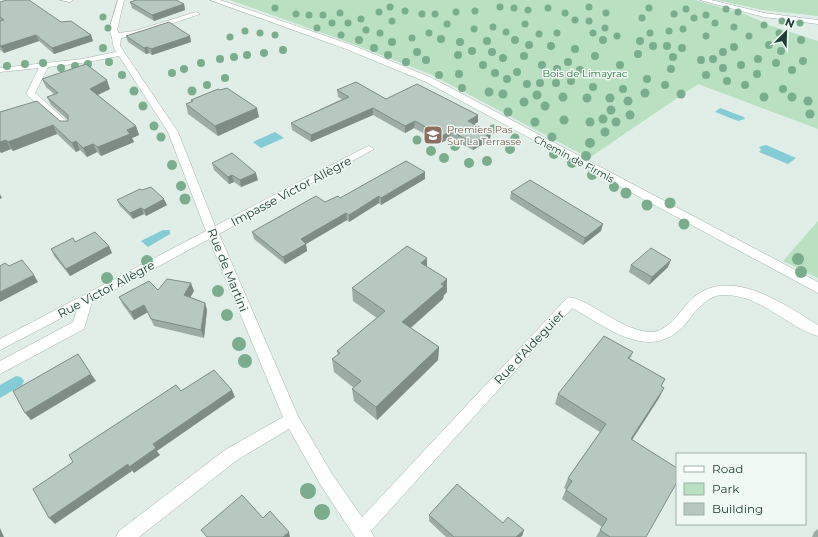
<svg xmlns="http://www.w3.org/2000/svg" width="818" height="537" viewBox="0 0 818 537" font-family="Montserrat,sans-serif">
	<style>
		.green { fill: #b8e0c1 }
		.water { fill: #84ccd6 }
		.lines { fill: none; stroke-linecap: round; stroke-linejoin: round }
		.minor-casing { stroke: #a3b5ae; stroke-width: 1 }
		.minor { fill: #fff; fill-rule: evenodd }
		.tree { fill: #7aad8d }
		.wall { fill: #9daca5 }
		.shaded-wall { fill: #7f8c86 }
		.building { fill: #b6c8c0; stroke: #7f8c86 }
		.labels { text-anchor: middle; dominant-baseline: central; stroke-width: 3; stroke-linejoin: round; paint-order: stroke }
		.far-park-label { font-size: 10px; fill: #267944; stroke: #f1f9f5 }
		.far-education-label { font-size: 10px; fill: #785e54; stroke: #f1f9f5; text-anchor: start }
		.far-street-label { font-size: 10px; fill: #203f36; stroke: #f1f9f5 }
		.street-label { font-size: 12px; fill: #203f36; stroke: #f1f9f5 }
	</style>
	<rect width="100%" height="100%" fill="#e1ede7"/>
	<!-- green -->
	<g class="green">
		<polygon points="230,0 695,0 747,15 769,25 818,41 818,129 698,84 589,158 432,75 356,45"/>
		<polygon points="717,0 818,0 818,16 763,10"/>
		<polygon points="818,221 818,278 783,261"/>
	</g>
	<!-- water -->
	<g class="water">
		<polygon points="720,108 744,117 745,119 738,121 715,112"/>
		<polygon points="275,132 284,138 261,148 253,142"/>
		<polygon points="766,145 796,158 788,164 759,152 761,150 759,147"/>
		<polygon points="163,230 170,230 170,234 148,247 141,241"/>
		<polygon points="16,376 21,377 24,381 22,385 0,398 0,385"/>
	</g>
	<g class="lines">
		<!-- minor casing -->
		<g class="minor-casing">
			<g id="minor">
				<polygon points="60,0 73,0 70,2"/>
				<path d="M118,0H124L117,30L119,33L134,31L196,12L200,14L138,35L121,38L120,46L178,132L215,226L366,147L369,146L374,149L219,234L298,416L332,474L362,517L567,298C578,294 610,319 623,324C631,328 640,331 649,332C660,333 670,324 677,316C684,308 691,298 701,292C739,271 786,306 818,325V336C785,326 760,293 721,295C710,296 701,305 694,313C686,323 679,333 667,338C637,353 598,322 572,308L371,531L374,537H355L320,484L289,429L237,460L139,537H116L119,531L225,450L283,417L209,239L92,302L84,329L0,374V361L73,322L77,310L0,350V339L206,231L168,132L119,56L82,63L48,67L35,93L71,125V129H65L26,94L39,68L0,72V68L82,59L116,52C111,44 114,38 109,30Z"/>
				<polygon points="210,0 220,0 352,45 432,78 818,282 818,293 426,82 346,49"/>
				<polygon points="700,0 711,0 764,13 818,20 818,24 764,17"/>
			</g>
		</g>
		<!-- minor -->
		<use href="#minor" class="minor"/>
	</g>
	<!-- trees -->
	<g class="tree">
		<circle cx="390" cy="7" r="3.5"/>
		<circle cx="500" cy="7" r="3.5"/>
		<circle cx="589" cy="7" r="3.5"/>
		<circle cx="275" cy="8" r="3.5"/>
		<circle cx="514" cy="8" r="3.5"/>
		<circle cx="548" cy="8" r="3.5"/>
		<circle cx="649" cy="8" r="3.5"/>
		<circle cx="686" cy="9" r="3.5"/>
		<circle cx="726" cy="9" r="3.5"/>
		<circle cx="528" cy="10" r="3.5"/>
		<circle cx="405" cy="11" r="3.5"/>
		<circle cx="475" cy="11" r="3.5"/>
		<circle cx="379" cy="12" r="3.5"/>
		<circle cx="456" cy="12" r="3.5"/>
		<circle cx="738" cy="12" r="3.5"/>
		<circle cx="340" cy="13" r="3.5"/>
		<circle cx="565" cy="13" r="3.5"/>
		<circle cx="606" cy="13" r="3.5"/>
		<circle cx="296" cy="14" r="3.5"/>
		<circle cx="422" cy="14" r="3.5"/>
		<circle cx="435" cy="14" r="3.5"/>
		<circle cx="674" cy="14" r="3.5"/>
		<circle cx="309" cy="15" r="3.5"/>
		<circle cx="323" cy="15" r="3.5"/>
		<circle cx="706" cy="15" r="3.5"/>
		<circle cx="103" cy="17" r="3.5"/>
		<circle cx="642" cy="18" r="3.5"/>
		<circle cx="694" cy="18" r="3.5"/>
		<circle cx="361" cy="19" r="3.5"/>
		<circle cx="575" cy="20" r="3.5"/>
		<circle cx="392" cy="21" r="3.5"/>
		<circle cx="589" cy="21" r="3.5"/>
		<circle cx="782" cy="21" r="3.5"/>
		<circle cx="332" cy="23" r="3.5"/>
		<circle cx="348" cy="23" r="3.5"/>
		<circle cx="715" cy="23" r="3.5"/>
		<circle cx="800" cy="23" r="3.5"/>
		<circle cx="447" cy="24" r="3.5"/>
		<circle cx="525" cy="24" r="3.5"/>
		<circle cx="764" cy="25" r="3.5"/>
		<circle cx="493" cy="27" r="3.5"/>
		<circle cx="734" cy="27" r="3.5"/>
		<circle cx="108" cy="28" r="3.5"/>
		<circle cx="317" cy="28" r="3.5"/>
		<circle cx="605" cy="28" r="3.5"/>
		<circle cx="474" cy="29" r="3.5"/>
		<circle cx="683" cy="29" r="3.5"/>
		<circle cx="366" cy="30" r="3.5"/>
		<circle cx="245" cy="31" r="3.5"/>
		<circle cx="669" cy="31" r="3.5"/>
		<circle cx="506" cy="32" r="3.5"/>
		<circle cx="260" cy="33" r="3.5"/>
		<circle cx="380" cy="33" r="3.5"/>
		<circle cx="429" cy="33" r="3.5"/>
		<circle cx="557" cy="33" r="3.5"/>
		<circle cx="593" cy="33" r="3.5"/>
		<circle cx="650" cy="33" r="3.5"/>
		<circle cx="779" cy="33" r="3.5"/>
		<circle cx="539" cy="34" r="3.5"/>
		<circle cx="275" cy="35" r="3.5"/>
		<circle cx="341" cy="35" r="3.5"/>
		<circle cx="617" cy="36" r="3.5"/>
		<circle cx="706" cy="36" r="3.5"/>
		<circle cx="749" cy="36" r="3.5"/>
		<circle cx="230" cy="37" r="3.5"/>
		<circle cx="412" cy="38" r="3.5"/>
		<circle cx="441" cy="39" r="4"/>
		<circle cx="359" cy="40" r="4"/>
		<circle cx="515" cy="40" r="4"/>
		<circle cx="603" cy="40" r="4"/>
		<circle cx="801" cy="40" r="4"/>
		<circle cx="487" cy="41" r="4"/>
		<circle cx="640" cy="41" r="4"/>
		<circle cx="392" cy="42" r="4"/>
		<circle cx="460" cy="42" r="4"/>
		<circle cx="529" cy="45" r="4"/>
		<circle cx="769" cy="45" r="4"/>
		<circle cx="551" cy="46" r="4"/>
		<circle cx="653" cy="46" r="4"/>
		<circle cx="667" cy="46" r="4"/>
		<circle cx="734" cy="47" r="4"/>
		<circle cx="103" cy="48" r="4"/>
		<circle cx="374" cy="48" r="4"/>
		<circle cx="682" cy="48" r="4"/>
		<circle cx="575" cy="49" r="4"/>
		<circle cx="283" cy="50" r="4"/>
		<circle cx="472" cy="51" r="4"/>
		<circle cx="781" cy="51" r="4"/>
		<circle cx="417" cy="52" r="4"/>
		<circle cx="492" cy="52" r="4"/>
		<circle cx="723" cy="52" r="4"/>
		<circle cx="264" cy="53" r="4"/>
		<circle cx="638" cy="54" r="4"/>
		<circle cx="247" cy="55" r="4"/>
		<circle cx="388" cy="55" r="4"/>
		<circle cx="458" cy="55" r="4"/>
		<circle cx="524" cy="56" r="4"/>
		<circle cx="595" cy="56" r="4"/>
		<circle cx="234" cy="57" r="4"/>
		<circle cx="673" cy="57" r="4"/>
		<circle cx="503" cy="58" r="4"/>
		<circle cx="220" cy="59" r="4"/>
		<circle cx="713" cy="59" r="4"/>
		<circle cx="758" cy="59" r="4"/>
		<circle cx="426" cy="60" r="4"/>
		<circle cx="701" cy="60" r="4"/>
		<circle cx="803" cy="61" r="4"/>
		<circle cx="109" cy="62" r="4"/>
		<circle cx="406" cy="62" r="4"/>
		<circle cx="568" cy="62" r="4"/>
		<circle cx="43" cy="63" r="4"/>
		<circle cx="201" cy="63" r="4"/>
		<circle cx="776" cy="63" r="4"/>
		<circle cx="25" cy="64" r="4"/>
		<circle cx="88" cy="64" r="4"/>
		<circle cx="483" cy="65" r="4"/>
		<circle cx="542" cy="65" r="4"/>
		<circle cx="620" cy="65" r="4"/>
		<circle cx="741" cy="65" r="4"/>
		<circle cx="7" cy="66" r="4"/>
		<circle cx="75" cy="66" r="4"/>
		<circle cx="61" cy="68" r="4"/>
		<circle cx="723" cy="68" r="4"/>
		<circle cx="184" cy="69" r="4"/>
		<circle cx="557" cy="69" r="4"/>
		<circle cx="671" cy="69" r="4"/>
		<circle cx="580" cy="70" r="4"/>
		<circle cx="792" cy="70" r="4"/>
		<circle cx="517" cy="72" r="4"/>
		<circle cx="172" cy="73" r="4"/>
		<circle cx="495" cy="73" r="4"/>
		<circle cx="459" cy="74" r="4"/>
		<circle cx="593" cy="74" r="4"/>
		<circle cx="757" cy="74" r="4"/>
		<circle cx="122" cy="75" r="4"/>
		<circle cx="439" cy="75" r="4"/>
		<circle cx="706" cy="75" r="4"/>
		<circle cx="225" cy="78" r="4"/>
		<circle cx="507" cy="79" r="4"/>
		<circle cx="647" cy="79" r="4"/>
		<circle cx="571" cy="81" r="4"/>
		<circle cx="727" cy="81" r="4"/>
		<circle cx="540" cy="83" r="4"/>
		<circle cx="556" cy="83" r="4"/>
		<circle cx="527" cy="84" r="4"/>
		<circle cx="207" cy="85" r="4"/>
		<circle cx="665" cy="85" r="4"/>
		<circle cx="745" cy="85" r="4"/>
		<circle cx="593" cy="87" r="4"/>
		<circle cx="462" cy="88" r="4"/>
		<circle cx="623" cy="89" r="4"/>
		<circle cx="783" cy="89" r="4"/>
		<circle cx="134" cy="91" r="4.5"/>
		<circle cx="192" cy="91" r="4.5"/>
		<circle cx="489" cy="92" r="4.5"/>
		<circle cx="645" cy="93" r="4.5"/>
		<circle cx="503" cy="94" r="4.5"/>
		<circle cx="681" cy="94" r="4.5"/>
		<circle cx="537" cy="95" r="4.5"/>
		<circle cx="563" cy="97" r="4.5"/>
		<circle cx="764" cy="97" r="4.5"/>
		<circle cx="792" cy="97" r="4.5"/>
		<circle cx="587" cy="98" r="4.5"/>
		<circle cx="610" cy="98" r="4.5"/>
		<circle cx="628" cy="101" r="4.5"/>
		<circle cx="808" cy="101" r="4.5"/>
		<circle cx="524" cy="102" r="4.5"/>
		<circle cx="143" cy="106" r="4.5"/>
		<circle cx="545" cy="106" r="4.5"/>
		<circle cx="611" cy="110" r="4.5"/>
		<circle cx="508" cy="112" r="4.5"/>
		<circle cx="810" cy="114" r="4.5"/>
		<circle cx="630" cy="115" r="4.5"/>
		<circle cx="603" cy="119" r="4.5"/>
		<circle cx="564" cy="120" r="4.5"/>
		<circle cx="535" cy="122" r="4.5"/>
		<circle cx="590" cy="122" r="4.5"/>
		<circle cx="616" cy="122" r="4.5"/>
		<circle cx="154" cy="126" r="4.5"/>
		<circle cx="493" cy="129" r="4.5"/>
		<circle cx="605" cy="132" r="4.5"/>
		<circle cx="161" cy="137" r="4.5"/>
		<circle cx="552" cy="137" r="4.5"/>
		<circle cx="515" cy="138" r="4.5"/>
		<circle cx="417" cy="140" r="4.5"/>
		<circle cx="590" cy="143" r="5"/>
		<circle cx="455" cy="146" r="5"/>
		<circle cx="510" cy="149" r="5"/>
		<circle cx="431" cy="151" r="5"/>
		<circle cx="554" cy="154" r="5"/>
		<circle cx="586" cy="156" r="5"/>
		<circle cx="444" cy="158" r="5"/>
		<circle cx="487" cy="161" r="5"/>
		<circle cx="469" cy="163" r="5"/>
		<circle cx="572" cy="163" r="5"/>
		<circle cx="172" cy="165" r="5"/>
		<circle cx="592" cy="175" r="5"/>
		<circle cx="181" cy="186" r="5"/>
		<circle cx="614" cy="187" r="5"/>
		<circle cx="626" cy="193" r="5.5"/>
		<circle cx="185" cy="199" r="5.5"/>
		<circle cx="670" cy="203" r="5.5"/>
		<circle cx="647" cy="205" r="5.5"/>
		<circle cx="684" cy="224" r="5.5"/>
		<circle cx="798" cy="259" r="6"/>
		<circle cx="147" cy="261" r="6"/>
		<circle cx="801" cy="272" r="6"/>
		<circle cx="107" cy="278" r="6"/>
		<circle cx="218" cy="291" r="6"/>
		<circle cx="227" cy="315" r="6"/>
		<circle cx="239" cy="344" r="7"/>
		<circle cx="245" cy="361" r="7"/>
		<circle cx="308" cy="491" r="8"/>
		<circle cx="322" cy="512" r="8"/>
	</g>
	<!-- wall -->
	<g class="wall">
		<polygon points="0,2 61,22 91,35 93,41 54,54 39,41 4,53 0,50"/>
		<polygon points="130,2 184,4 185,10 154,21 132,8"/>
		<polygon points="126,36 190,36 191,42 152,55 149,53 146,54 128,42"/>
		<polygon points="42,79 110,89 98,95 136,126 139,135 132,138 134,142 101,156 97,152 87,157 80,150 76,152 57,134 13,151 11,149 1,153 0,151 0,112 60,121 68,121 68,120 51,105 47,97 54,94 46,87"/>
		<polygon points="337,90 386,99 478,122 474,124 490,140 473,150 450,138 441,143 414,128 405,133 373,115 311,142 292,130 291,123 342,99 338,97"/>
		<polygon points="191,100 259,117 218,136 188,114 186,104 191,102"/>
		<polygon points="212,163 258,180 241,187 234,182 229,184 214,170"/>
		<polygon points="425,179 381,205 379,203 349,222 347,220 306,244 307,251 285,264 254,239 252,232 340,198"/>
		<polygon points="511,192 601,231 583,245 510,199"/>
		<polygon points="117,200 167,205 146,216 144,214 133,219 120,206"/>
		<polygon points="75,242 109,246 112,253 70,276 54,256 51,249"/>
		<polygon points="631,265 668,267 649,285 629,272"/>
		<polygon points="427,267 447,292 444,295 443,299 411,328 439,347 438,360 377,420 354,401 352,389 354,388 334,372 332,359 338,355 337,351 377,318 353,301 352,288"/>
		<polygon points="158,290 194,291 190,297 205,303 207,310 204,338 154,326 148,312 134,320 123,305 119,297"/>
		<polygon points="633,352 630,359 665,379 661,386 664,388 659,398 632,440 646,537 596,537 602,527 562,499 566,489 564,488 568,478 600,432 555,404 558,394"/>
		<polygon points="429,515 503,523 524,530 522,536 520,537 446,537 429,521"/>
		<polygon points="818,529 818,537 812,537 814,532"/>
	</g>
	<!-- shaded-wall -->
	<g class="shaded-wall">
		<polygon points="184,4 185,10 154,21 152,15"/>
		<polygon points="36,35 39,41 4,53 1,46"/>
		<polygon points="91,35 93,41 54,54 52,48"/>
		<polygon points="190,36 191,42 152,55 151,49"/>
		<polygon points="147,47 149,53 146,54 144,48"/>
		<polygon points="107,80 110,89 93,97 90,89"/>
		<polygon points="257,108 259,117 218,136 215,126"/>
		<polygon points="373,108 373,115 311,142 311,135"/>
		<polygon points="478,115 478,122 468,128 468,121"/>
		<polygon points="415,121 414,128 405,133 405,126"/>
		<polygon points="53,125 57,134 13,151 8,142"/>
		<polygon points="136,126 139,135 132,138 134,142 101,156 98,147 127,130"/>
		<polygon points="451,131 450,138 441,143 442,136"/>
		<polygon points="491,133 490,140 473,150 473,143"/>
		<polygon points="6,140 11,149 1,153 0,151 0,142"/>
		<polygon points="76,141 80,150 76,152 72,143"/>
		<polygon points="93,144 97,152 87,157 83,148"/>
		<polygon points="425,172 425,179 381,205 381,198"/>
		<polygon points="256,173 258,180 241,187 240,180"/>
		<polygon points="232,175 234,182 229,184 228,177"/>
		<polygon points="0,194 2,198 0,199"/>
		<polygon points="379,196 379,203 349,222 349,215"/>
		<polygon points="164,199 167,205 146,216 144,210"/>
		<polygon points="141,208 144,214 133,219 130,213"/>
		<polygon points="346,213 347,220 306,244 307,251 285,264 283,257 301,239"/>
		<polygon points="603,224 601,231 583,245 585,238"/>
		<polygon points="109,246 112,253 70,276 66,269"/>
		<polygon points="427,258 427,271 421,263"/>
		<polygon points="671,260 668,267 649,285 652,277"/>
		<polygon points="34,275 38,282 0,302 0,292"/>
		<polygon points="447,279 447,292 444,295 443,299 402,335 402,322"/>
		<polygon points="191,283 194,291 187,303 184,295"/>
		<polygon points="205,303 207,310 204,338 201,330"/>
		<polygon points="144,305 148,312 134,320 131,312"/>
		<polygon points="439,347 438,360 377,420 376,407"/>
		<polygon points="91,374 96,381 31,420 25,413"/>
		<polygon points="664,388 659,398 626,449 631,439"/>
		<polygon points="232,390 235,397 157,451 160,455 134,473 129,467 153,444"/>
		<polygon points="128,464 132,471 55,524 49,518"/>
		<polygon points="0,528 4,537 0,537"/>
		<polygon points="524,530 522,536 520,537 516,537"/>
		<polygon points="289,532 290,537 283,537"/>
	</g>
	<!-- building -->
	<g class="building">
		<polygon points="7,0 29,0 61,22 71,21 91,35 52,48 36,35 1,46 0,46 0,21 4,20 0,17 0,2"/>
		<polygon points="137,0 176,0 184,4 152,15 130,2"/>
		<polygon points="169,22 190,36 151,49 147,47 144,48 126,36"/>
		<polygon points="86,64 107,80 90,89 136,126 127,130 130,134 98,147 93,144 83,148 76,141 72,143 53,125 8,142 6,140 0,142 0,112 37,101 60,121 68,121 68,115 47,97 58,93 42,79"/>
		<polygon points="356,82 386,99 417,84 478,115 468,121 491,133 473,143 451,131 442,136 415,121 405,126 373,108 311,135 291,123 349,97 337,90"/>
		<polygon points="227,88 257,108 215,126 186,104 193,101 191,100 218,89 220,90"/>
		<polygon points="232,153 256,173 240,180 232,175 228,177 212,163"/>
		<polygon points="406,161 425,172 381,198 379,196 349,215 346,213 301,239 306,244 283,257 252,232 316,196 325,202 338,196 340,198"/>
		<polygon points="530,180 603,224 585,238 511,192"/>
		<polygon points="151,187 164,199 144,210 141,208 130,213 117,200 140,189 142,190"/>
		<polygon points="95,232 109,246 66,269 51,249 73,238 75,242"/>
		<polygon points="407,246 427,258 421,263 447,279 441,284 444,286 402,322 439,347 376,407 352,389 361,381 332,359 340,353 337,351 385,311 352,288"/>
		<polygon points="651,248 671,260 652,277 631,265"/>
		<polygon points="22,260 34,275 0,292 0,266 5,263 9,266"/>
		<polygon points="167,279 191,283 184,295 205,303 201,330 151,319 144,305 131,312 119,297 149,281 158,290"/>
		<polygon points="604,336 633,352 628,358 665,379 661,386 664,388 631,439 677,468 677,482 646,537 610,537 600,530 607,519 566,490 572,481 568,478 606,424 558,394"/>
		<polygon points="78,354 91,374 25,413 13,391"/>
		<polygon points="214,370 232,390 153,444 156,448 129,467 128,464 49,518 33,489 73,462 69,455 176,385 181,391"/>
		<polygon points="457,484 503,523 508,517 524,530 516,537 454,537 429,515"/>
		<polygon points="242,495 263,518 270,511 289,532 283,537 207,537 201,530"/>
	</g>
	<!-- icons -->
	<defs>
		<g id="school-square" transform="scale(1)"><rect x="-9" y="-9" width="18" height="18" rx="4" fill="#8d6e63" stroke="#f1f9f5"/><path d="M0-5L7-2L0 1L-7-2ZM-4 1L0 2.5L4 1V4Q0 6-4 4Z" fill="#fff"/></g>
	</defs>
	<g fill-rule="evenodd">
		<use href="#school-square" x="433" y="135"/>
	</g>
	<g class="labels">
		<!-- far-park labels -->
		<g class="far-park-label">
			<text x="585" y="73">Bois de Limayrac</text>
		</g>
		<!-- far-education labels -->
		<g class="far-education-label">
			<text x="447" y="129">Premiers Pas<tspan x="447" dy="12">Sur La Terrasse</tspan></text>
		</g>
		<!-- far-street labels -->
		<g class="far-street-label">
			<text transform="translate(574 159) rotate(28)">Chemin de Firmis</text>
		</g>
		<!-- street labels -->
		<g class="street-label">
			<text transform="translate(291 191) rotate(-28)">Impasse Victor Allègre</text>
			<text transform="translate(228 270) rotate(68)">Rue de Martini</text>
			<text transform="translate(106 289) rotate(-28)">Rue Victor Allègre</text>
			<text transform="translate(529 347) rotate(-47)">Rue d'Aldeguier</text>
		</g>
	</g>
	<!-- legend -->
	<rect x="676" y="453" width="130" height="72" fill="#f1f9f5" stroke="#9dafa9"/>
	<rect x="684" y="466" width="20" height="6" fill="#ffffff" stroke="#9dafa9"/>
	<text x="712" y="473" font-size="12" fill="#203f36">Road</text>
	<rect x="684" y="483" width="20" height="12" fill="#b8e0c1" stroke="#9dafa9"/>
	<text x="712" y="493" font-size="12" fill="#203f36">Park</text>
	<rect x="684" y="503" width="20" height="12" fill="#b6c8c0" stroke="#9dafa9"/>
	<text x="712" y="513" font-size="12" fill="#203f36">Building</text>
	<!-- north arrow -->
	<g transform="translate(786 32) rotate(23)" stroke="#f1f9f5" stroke-width="3" paint-order="stroke">
	<path d="M0-3L7 15L0 10L-7 15Z" fill="#203f36"/>
	<text y="-6" font-size="11" font-weight="bold" text-anchor="middle" fill="#203f36">N</text>
	</g>
</svg>
